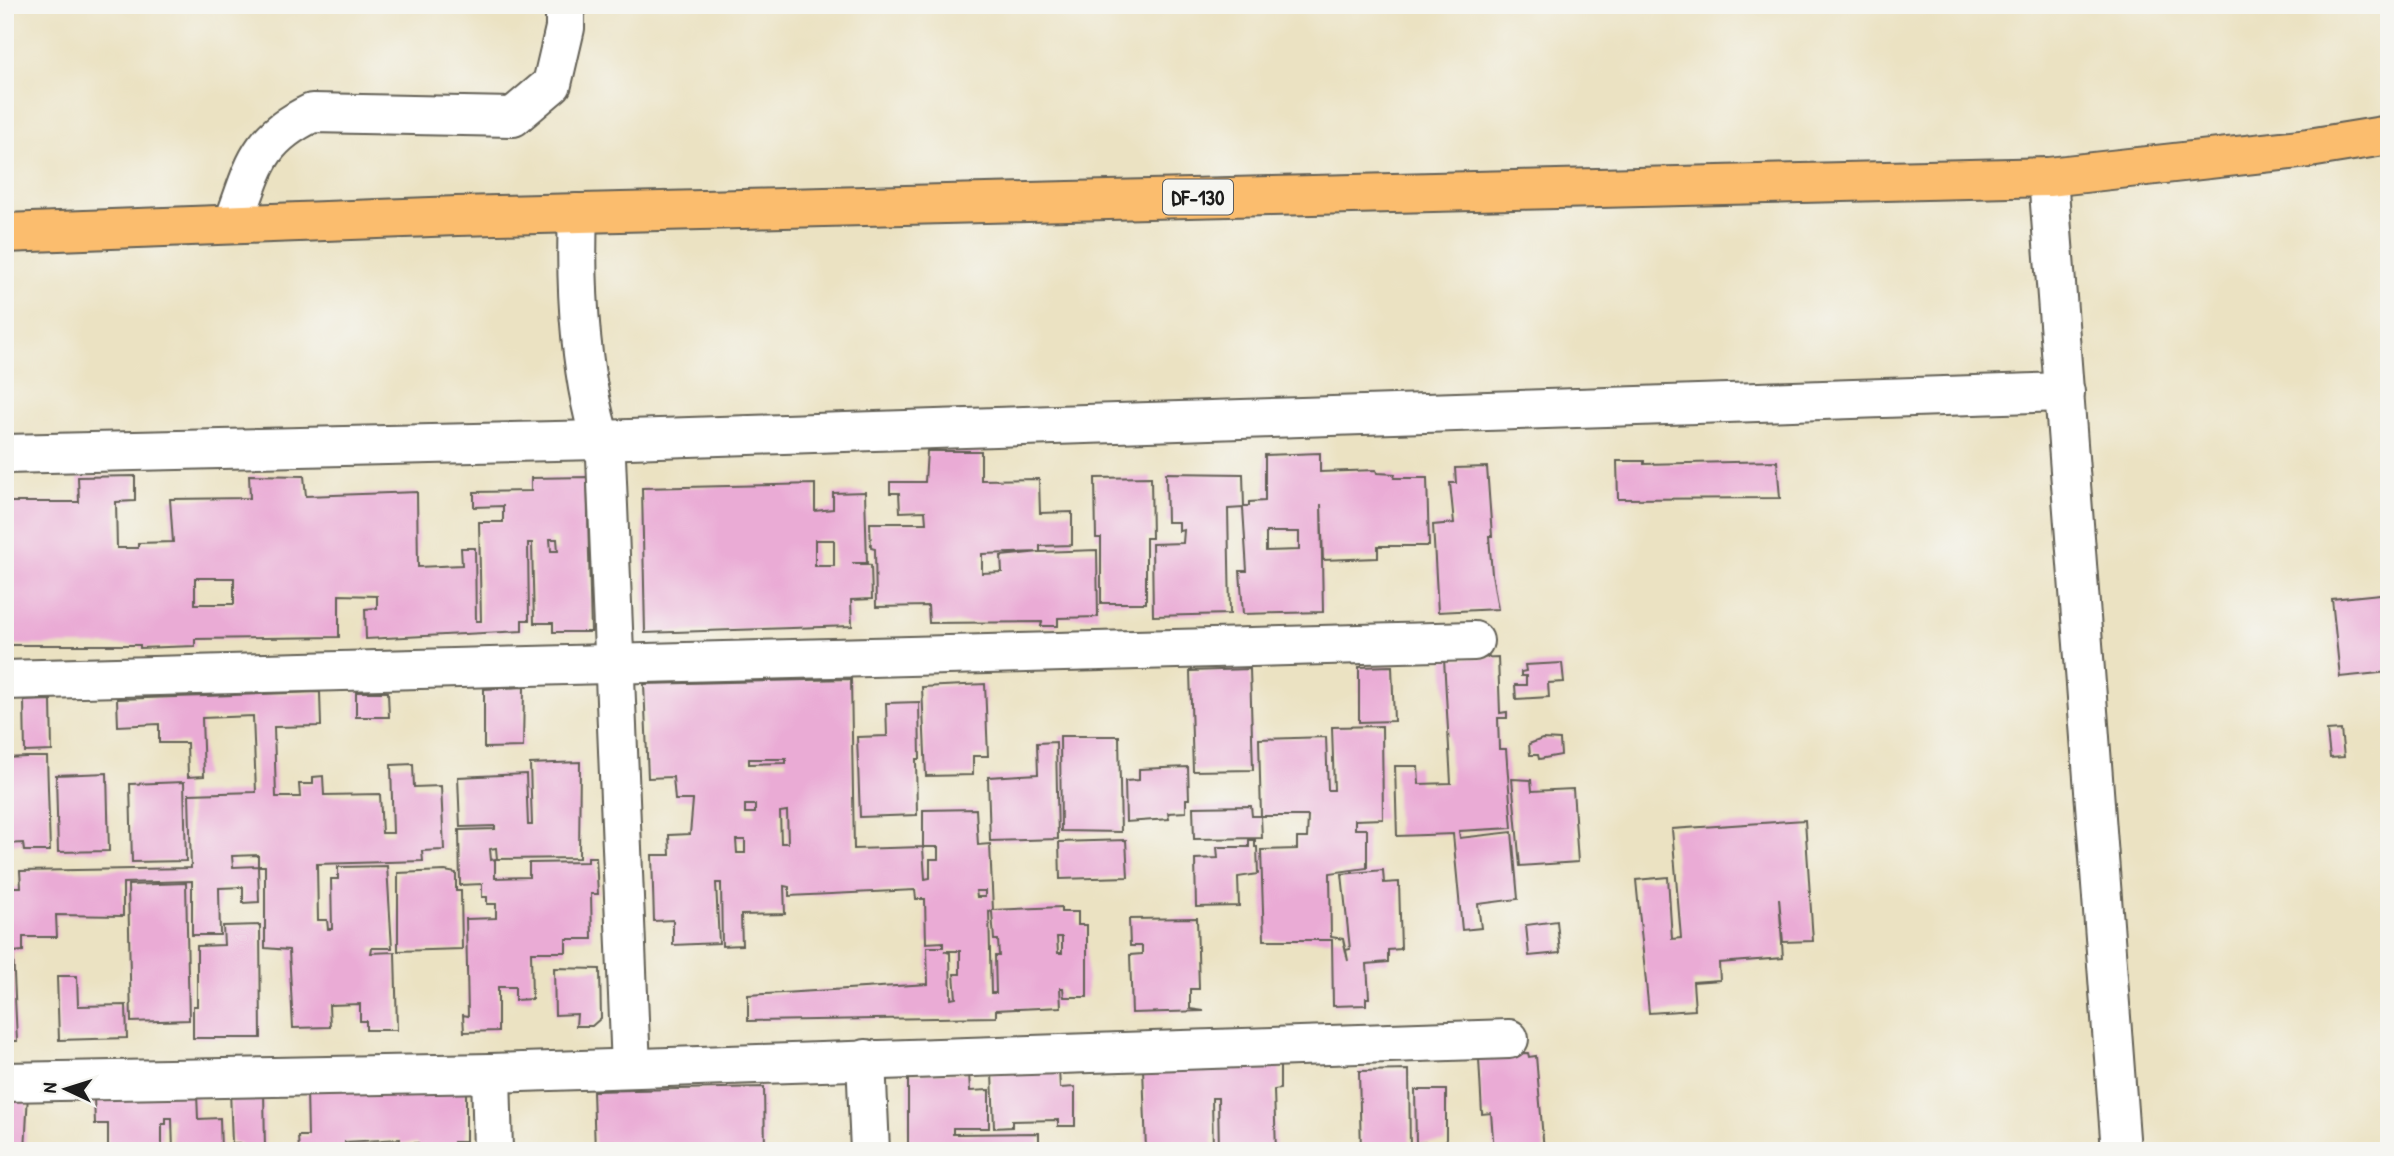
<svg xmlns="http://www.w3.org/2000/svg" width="2394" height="1156" viewBox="0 0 2394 1156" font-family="'Patrick Hand',sans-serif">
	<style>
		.building { fill: #eaabd5; fill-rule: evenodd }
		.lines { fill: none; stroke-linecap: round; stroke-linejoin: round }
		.minor-casing { stroke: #646156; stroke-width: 42 }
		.primary-casing { stroke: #646156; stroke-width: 42 }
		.minor { stroke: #fff; stroke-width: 38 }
		.primary { stroke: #fbbd6e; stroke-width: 38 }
		.labels { text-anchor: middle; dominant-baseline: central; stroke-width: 7; stroke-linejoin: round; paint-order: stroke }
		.shield { fill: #f6f6f2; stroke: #5d5d5c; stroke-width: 2 }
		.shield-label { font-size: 21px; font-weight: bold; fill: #1c1c1c }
	</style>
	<rect width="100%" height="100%" fill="#f6f6f2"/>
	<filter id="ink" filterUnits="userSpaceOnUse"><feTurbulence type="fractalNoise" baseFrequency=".0143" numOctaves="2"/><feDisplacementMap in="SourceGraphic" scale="14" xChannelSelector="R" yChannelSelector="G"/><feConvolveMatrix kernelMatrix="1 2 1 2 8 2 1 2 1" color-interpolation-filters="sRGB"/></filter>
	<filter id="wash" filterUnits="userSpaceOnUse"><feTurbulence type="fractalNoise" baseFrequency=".00686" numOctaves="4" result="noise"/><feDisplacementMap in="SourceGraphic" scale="28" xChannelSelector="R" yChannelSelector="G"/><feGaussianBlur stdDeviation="1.57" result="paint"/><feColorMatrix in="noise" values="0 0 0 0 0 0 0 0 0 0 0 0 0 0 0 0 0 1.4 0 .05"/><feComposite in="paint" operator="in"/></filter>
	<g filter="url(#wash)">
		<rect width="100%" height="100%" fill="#ebe2c2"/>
		<g id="blocks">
			<!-- building -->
			<g class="building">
				<path d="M927,451H981V480L1039,479L1040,513L1072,512V545L1040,546V552L1097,550L1098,617L1058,618V626H1041L1042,622L929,623L928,606L876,607L875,549L871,548L870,523H926L925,511L900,512L899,493H890V482H925ZM1040,552L1001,556L1002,572L982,573V554Z"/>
				<path d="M1320,453V472L1376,470L1377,473L1395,474L1394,478H1427L1429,546H1378V558L1323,560L1321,504L1323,612L1243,614L1240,571H1247L1243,508L1228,509L1230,614L1153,616L1152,544L1183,543L1184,530L1179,531V522H1167L1166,473L1243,474L1244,506H1249V502L1265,501V455ZM1266,532H1299V550L1266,551Z"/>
				<polygon points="1617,461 1644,461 1644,464 1777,461 1780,498 1618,499"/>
				<polygon points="1487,467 1492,536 1489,536 1492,574 1498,609 1438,612 1433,525 1454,523 1450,483 1456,483 1455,468"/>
				<path d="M249,475L304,476L306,496L417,492L418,567L462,565L461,548H475L476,621H481L479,522H503V506L474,507V492L531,491V478L587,477L591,632H553V623H534L532,543H528L529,620H522V631L366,639L365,609L377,608V596L339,595V637L195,639V646L140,648V645H5V502H79L78,477L135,476V501L116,502L117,548H138V543L173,542L170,499L250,498ZM550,539H557L558,551H551ZM195,578H234V604H195Z"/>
				<polygon points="1151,477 1152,538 1146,538 1146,603 1101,603 1101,538 1096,538 1095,478"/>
				<path d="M815,484V511L833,509V493L865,492L867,563H852L871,565L872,599L851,600L852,626L645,633L642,488ZM815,540H834V566H815Z"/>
				<polygon points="2389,593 2389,672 2340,677 2332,599"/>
				<polygon points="1498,657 1500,713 1507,712 1507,718 1498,718 1499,749 1506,749 1512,828 1459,831 1460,838 1512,832 1518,899 1478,904 1481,928 1462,930 1453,834 1397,836 1395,766 1418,766 1419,784 1451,783 1444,659"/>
				<polygon points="1562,663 1564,682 1548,683 1549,697 1516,699 1515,685 1526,685 1526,676 1521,676 1521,672 1526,671 1525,665"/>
				<polygon points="1392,666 1394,721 1359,722 1359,667"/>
				<polygon points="1250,669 1253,770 1193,771 1190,671"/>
				<path d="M851,679L854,849L923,847V810L976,809L978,845L990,844L993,910L1061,907V912H1078V925H1087V997H1064L1063,988H1060L1061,1007L996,1010V1017L748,1021V995L928,984L927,947H943V942L926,943L925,899H916L915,890L789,896V887L784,886L785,914L741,915L742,945L722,946L721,883H716L719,943L673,945V920L654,921L652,855H670L669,835L690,834L693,800H675L673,777L648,778L644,684ZM749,759H786V763L749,764ZM745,805H755V813H745ZM787,811L788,843H781L780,812ZM736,840H745V853H737ZM923,847H938V859H930V878L925,879ZM976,891H985V897H977ZM989,911L992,912L994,940H998L999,956H995L996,993H991ZM1057,937H1062V953H1058ZM944,951H960V974H954L956,998L951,999L950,953Z"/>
				<polygon points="985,684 988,756 973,756 973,775 926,776 922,687"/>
				<polygon points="524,687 523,747 484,748 484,689"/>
				<polygon points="320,692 321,726 274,727 276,797 300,797 299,784 313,784 313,777 323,776 324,795 380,794 382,833 393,833 391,765 413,764 414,787 441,786 444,850 422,851 423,861 317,864 318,920 327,920 328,929 332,929 331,879 338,879 338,867 387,866 392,948 372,948 371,953 395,952 397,1030 366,1030 366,1021 360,1021 360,1004 329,1005 330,1027 293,1028 289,950 265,948 265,866 258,866 258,855 232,856 233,867 258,866 259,902 243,903 243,887 219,888 220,935 192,935 192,881 123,883 123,916 56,915 57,937 23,937 23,951 13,952 17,1041 5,1041 5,887 21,887 20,871 191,868 189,794 256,792 253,716 202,718 204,776 188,777 187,743 159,743 159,724 118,726 117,699"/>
				<polygon points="356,692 388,692 389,717 356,717"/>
				<polygon points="51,700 52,751 25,752 24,701"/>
				<polygon points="919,702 920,759 916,759 917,815 860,817 857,737 887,736 886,703"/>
				<polygon points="1382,726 1383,819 1355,820 1355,829 1367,829 1367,868 1330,873 1331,937 1343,939 1348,961 1346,950 1350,949 1342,874 1383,870 1384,883 1399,882 1401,949 1388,950 1388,962 1367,964 1369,998 1366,998 1366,1005 1333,1006 1332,940 1264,940 1261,850 1297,849 1297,838 1307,838 1308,816 1261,816 1259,739 1326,737 1328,790 1334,790 1332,727"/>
				<polygon points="2341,730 2344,757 2330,758 2327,731"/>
				<polygon points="1060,736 1119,736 1121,832 1061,831"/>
				<polygon points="1542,739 1560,740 1561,755 1539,759 1538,755 1530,755 1529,744"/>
				<polygon points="1056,742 1058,839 990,841 988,777 1038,774 1037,743"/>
				<polygon points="26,757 47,757 50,851 24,851 23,843 5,844 5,758"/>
				<polygon points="580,762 579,858 497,859 496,848 490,849 491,860 495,859 495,878 529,877 529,863 588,862 588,857 596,857 598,894 591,894 592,939 566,939 566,952 531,952 532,999 515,1000 515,987 498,987 498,1031 464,1032 463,1015 468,1016 466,919 496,918 496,904 487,904 487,897 482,897 482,884 460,885 459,830 495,829 495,826 460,827 458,777 526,774 528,825 532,825 530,764"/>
				<polygon points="1188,767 1189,799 1186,799 1186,812 1168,813 1169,819 1126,822 1125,781 1139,780 1139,769"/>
				<polygon points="107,773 109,851 58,852 56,775"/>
				<polygon points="1512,779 1531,780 1532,791 1573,789 1578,862 1520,866"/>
				<polygon points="184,782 186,861 132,862 130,784"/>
				<polygon points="1251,806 1252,816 1261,816 1262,838 1194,839 1193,807"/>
				<polygon points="1805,820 1813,941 1783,942 1779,898 1783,958 1719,963 1720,980 1693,982 1695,1010 1649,1013 1636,880 1668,877 1672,939 1681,938 1672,829"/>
				<polygon points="1126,840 1128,877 1060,879 1059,842"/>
				<polygon points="1249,840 1255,840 1255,847 1257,847 1258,874 1238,877 1239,906 1196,907 1195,859 1218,858 1217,847 1249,847"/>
				<polygon points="445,871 456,873 456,891 461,891 462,949 398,951 398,873"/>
				<polygon points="186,883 189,1020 131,1022 128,885"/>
				<polygon points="1197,918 1199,989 1190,989 1190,1009 1204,1011 1132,1013 1130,955 1142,954 1142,946 1130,946 1129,919"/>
				<polygon points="1557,921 1560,953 1529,956 1526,925"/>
				<polygon points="260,925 261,1038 193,1038 193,1006 197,1006 197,946 224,945 223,926"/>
				<polygon points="554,968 600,969 601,1018 592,1026 576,1026 577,1014 555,1015"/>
				<polygon points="57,976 77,976 78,1006 126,1005 127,1038 59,1040"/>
				<polygon points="1528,1053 1529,1057 1536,1056 1544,1151 1494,1151 1491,1113 1482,1114 1479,1059 1481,1054"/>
				<polygon points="1280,1064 1280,1089 1274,1090 1276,1151 1219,1151 1218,1098 1212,1098 1213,1151 1146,1150 1143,1068"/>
				<polygon points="1059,1070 1060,1088 1075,1087 1075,1126 1058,1126 1058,1120 1012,1121 1012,1127 994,1128 992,1072"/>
				<polygon points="1409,1070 1410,1151 1361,1151 1359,1071"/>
				<polygon points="908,1073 969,1073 970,1091 989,1090 989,1128 953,1128 953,1134 1039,1133 1039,1151 908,1151"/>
				<polygon points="466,1083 466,1142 454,1142 455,1151 418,1151 418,1143 400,1144 400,1139 345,1142 345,1145 365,1144 365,1151 299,1151 298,1136 308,1136 307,1090"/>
				<polygon points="764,1087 765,1151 595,1151 593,1091"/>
				<polygon points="264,1089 265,1151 240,1151 240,1143 232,1143 230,1090"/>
				<polygon points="1415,1090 1446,1090 1446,1142 1416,1143"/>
				<polygon points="28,1093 25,1151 5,1151 5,1094"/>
				<polygon points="197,1093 198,1119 220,1118 221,1151 173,1151 172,1118 166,1118 166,1124 162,1124 162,1151 108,1151 108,1124 95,1124 94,1096"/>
			</g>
		</g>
	</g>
	<g filter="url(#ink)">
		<use href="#blocks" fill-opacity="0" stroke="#646156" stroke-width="2"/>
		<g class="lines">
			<!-- minor casing -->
			<g class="minor-casing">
				<g id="minor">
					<polyline points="2048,177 2121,1151"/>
					<path d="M578,213C575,289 580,385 606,457L631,1068"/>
					<path d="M233,224C254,170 255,140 312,113L513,117L552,84L565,28V5"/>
					<polyline points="5,454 599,440 2065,392"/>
					<polyline points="5,680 1474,641"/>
					<polyline points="866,1059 870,1151"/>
					<polyline points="491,1073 493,1151"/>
					<polyline points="5,1082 491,1073 1509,1039"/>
				</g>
			</g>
			<!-- primary casing -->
			<g class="primary-casing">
				<polyline id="primary" points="5,233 457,216 2048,177 2309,148 2389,135"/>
			</g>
			<!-- minor -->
			<use href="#minor" class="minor"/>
			<!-- primary -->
			<use href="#primary" class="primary"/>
		</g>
	</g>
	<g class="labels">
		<!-- shield labels -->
		<rect class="shield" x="1163" y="179.5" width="70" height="35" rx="5"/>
		<g class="shield-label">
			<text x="1198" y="197">DF-130</text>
		</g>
	</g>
	<!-- margin -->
	<rect width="2394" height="1156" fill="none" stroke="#f6f6f2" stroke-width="28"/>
	<!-- north arrow -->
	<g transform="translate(66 1089) rotate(274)" stroke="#f6f6f2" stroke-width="5" paint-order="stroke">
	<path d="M0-5L12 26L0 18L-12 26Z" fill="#1c1c1c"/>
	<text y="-10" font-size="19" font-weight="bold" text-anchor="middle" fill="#1c1c1c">N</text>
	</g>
</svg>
